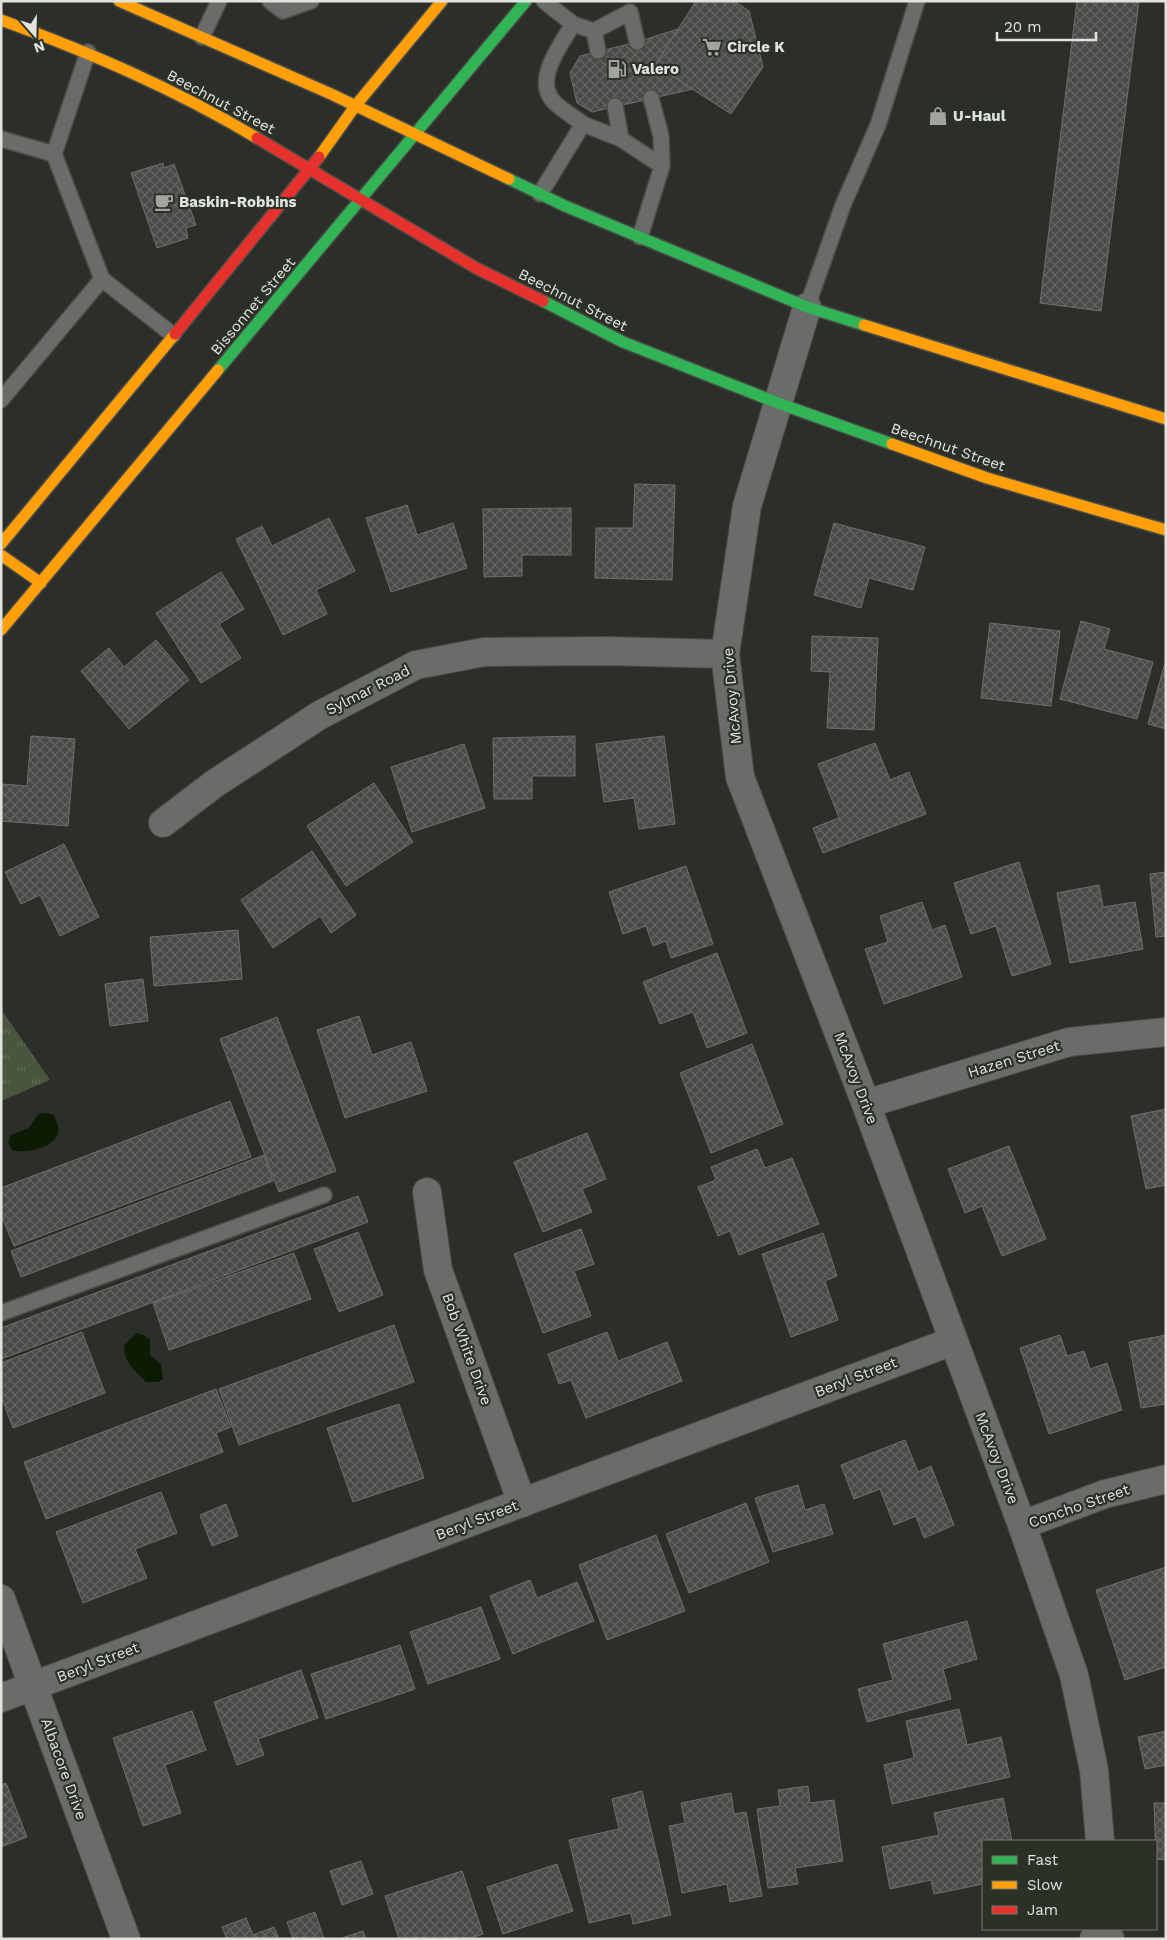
<svg xmlns="http://www.w3.org/2000/svg" width="1167" height="1940" viewBox="0 0 1167 1940" font-family="'Work Sans',sans-serif">
	<style>
		.park { fill: url(#park-tufts) }
		.water { fill: #0d1b04 }
		.building { fill: url(#building-cross-hatch); stroke: #706e6d }
		.lines { fill: none; stroke-linecap: round; stroke-linejoin: round }
		.lane-casing { stroke: #4a4c47; stroke-width: 18 }
		.street-casing { stroke: #4a4c47; stroke-width: 30 }
		.fast-casing { stroke: #4a4c47; stroke-width: 14 }
		.slow-casing { stroke: #4a4c47; stroke-width: 14 }
		.jam-casing { stroke: #4a4c47; stroke-width: 14 }
		.lane { stroke: #6a6c69; stroke-width: 15 }
		.street { stroke: #6a6c69; stroke-width: 28 }
		.fast { stroke: #30b455; stroke-width: 11 }
		.slow { stroke: #ff9f0a; stroke-width: 11 }
		.jam { stroke: #e5322d; stroke-width: 11 }
		.labels { text-anchor: middle; dominant-baseline: central; stroke-width: 4.5; stroke-linejoin: round; paint-order: stroke }
		.poi-label { font-size: 15px; font-weight: bold; fill: #e1e4de; stroke: #2c3127; text-anchor: start }
		.street-label { font-size: 15px; fill: #e1e4de; stroke: #2c3127 }
	</style>
	<defs>
		<pattern id="park-tufts" width="24" height="20" patternUnits="userSpaceOnUse" patternTransform="scale(1.25)"><rect width="24" height="20" fill="#49553d"/><path d="M3 7l-1-3M5 7V3M7 7l1-3M15 17l-1-3M17 17v-4M19 17l1-3" fill="none" stroke="#636d59"/></pattern>
		<pattern id="building-cross-hatch" width="8" height="8" patternUnits="userSpaceOnUse" patternTransform="scale(1.25)"><rect width="8" height="8" fill="#4b4a48"/><path d="M0 0l8 8M0 8l8-8" fill="none" stroke="#656462"/></pattern>
	</defs>
	<rect width="100%" height="100%" fill="#2c2f29"/>
	<!-- park -->
	<polygon class="park" points="1,1009 50,1080 1,1101"/>
	<!-- water -->
	<g class="water">
		<path d="M46,1113L54,1115C56,1121 60,1128 58,1134C52,1149 24,1154 12,1150L8,1142L11,1135L29,1128L38,1114Z"/>
		<path d="M136,1333L144,1335L150,1340V1355L161,1364L163,1379L158,1382H146C136,1372 123,1361 124,1346Z"/>
	</g>
	<!-- building -->
	<g class="building">
		<polygon points="696,1 734,1 749,11 763,67 731,114 655,65"/>
		<polygon points="1077,1 1139,1 1101,311 1040,303"/>
		<polygon points="678,29 655,65 693,89 592,112 577,103 570,73 580,56 637,42"/>
		<polygon points="163,163 164,168 174,164 196,225 186,228 188,238 157,248 131,173"/>
		<polygon points="635,484 675,485 672,580 595,578 596,528 633,528"/>
		<polygon points="407,505 417,535 453,523 467,568 391,592 366,518"/>
		<polygon points="571,508 571,555 522,555 522,576 484,577 483,509"/>
		<polygon points="329,518 355,571 316,590 327,614 283,635 236,539 262,526 272,546"/>
		<polygon points="834,523 925,547 913,590 869,578 861,608 814,595"/>
		<polygon points="221,572 244,609 219,624 241,658 201,683 156,613"/>
		<polygon points="1081,621 1110,629 1104,649 1153,662 1137,719 1060,699"/>
		<polygon points="990,623 1060,631 1051,706 981,698"/>
		<polygon points="812,636 878,638 874,730 827,728 830,672 811,671"/>
		<polygon points="156,640 189,680 129,729 81,671 109,648 124,667"/>
		<polygon points="1165,663 1166,663 1166,729 1148,724"/>
		<polygon points="31,736 75,739 68,826 1,821 2,784 27,786"/>
		<polygon points="575,736 575,776 532,776 532,799 494,799 493,738"/>
		<polygon points="664,736 675,824 639,829 634,798 604,802 596,744"/>
		<polygon points="875,743 890,780 909,772 926,814 823,853 813,828 839,818 818,764"/>
		<polygon points="464,744 485,808 412,832 391,767"/>
		<polygon points="374,783 413,842 346,886 307,826"/>
		<polygon points="64,844 99,917 60,936 40,895 21,904 5,872"/>
		<polygon points="312,851 356,915 331,933 320,916 273,948 241,900"/>
		<polygon points="1019,862 1051,964 1012,976 996,926 971,934 954,883"/>
		<polygon points="686,866 713,944 671,958 666,941 653,946 646,926 623,934 609,892"/>
		<polygon points="1166,872 1166,936 1156,937 1150,874"/>
		<polygon points="1099,885 1103,907 1135,902 1143,949 1070,963 1057,893"/>
		<polygon points="922,902 932,930 945,925 962,977 884,1004 865,949 888,942 880,916"/>
		<polygon points="238,930 242,979 154,986 150,937"/>
		<polygon points="717,953 747,1033 707,1048 693,1012 660,1024 643,982"/>
		<polygon points="143,979 148,1021 110,1026 105,984"/>
		<polygon points="359,1016 372,1055 411,1042 427,1091 345,1118 317,1030"/>
		<polygon points="277,1017 336,1171 279,1192 220,1039"/>
		<polygon points="752,1044 783,1124 711,1153 680,1073"/>
		<polygon points="230,1101 251,1157 14,1246 1,1215 1,1188"/>
		<polygon points="1166,1109 1166,1185 1146,1189 1131,1116"/>
		<polygon points="587,1133 606,1179 582,1189 592,1212 543,1232 514,1162"/>
		<polygon points="1009,1146 1046,1239 1002,1256 982,1206 965,1213 948,1169"/>
		<polygon points="757,1149 765,1168 792,1158 819,1224 739,1255 730,1231 718,1236 698,1187 716,1180 711,1167"/>
		<polygon points="264,1155 273,1181 21,1277 11,1251"/>
		<polygon points="358,1196 368,1222 1,1359 1,1328"/>
		<polygon points="581,1229 594,1264 574,1271 591,1316 543,1333 514,1254"/>
		<polygon points="358,1232 383,1295 339,1312 314,1249"/>
		<polygon points="823,1233 837,1276 825,1281 838,1320 791,1337 762,1254"/>
		<polygon points="294,1253 311,1299 169,1350 153,1303"/>
		<polygon points="394,1325 414,1382 239,1445 219,1389"/>
		<polygon points="82,1332 105,1393 13,1428 1,1396 1,1363"/>
		<polygon points="607,1332 618,1361 667,1342 682,1381 586,1418 571,1380 559,1384 548,1354"/>
		<polygon points="1060,1335 1067,1356 1084,1351 1090,1369 1107,1363 1122,1410 1049,1434 1020,1348"/>
		<polygon points="1166,1335 1166,1404 1141,1408 1129,1342"/>
		<polygon points="216,1389 231,1427 216,1433 223,1452 46,1519 24,1462"/>
		<polygon points="399,1404 424,1478 353,1502 327,1428"/>
		<polygon points="905,1440 918,1472 931,1466 954,1525 924,1538 916,1516 894,1525 880,1489 854,1499 841,1465"/>
		<polygon points="798,1485 805,1510 824,1504 833,1534 773,1552 755,1498"/>
		<polygon points="161,1492 177,1533 135,1549 147,1578 83,1603 56,1532"/>
		<polygon points="746,1503 769,1562 689,1593 666,1534"/>
		<polygon points="226,1504 238,1536 212,1546 200,1515"/>
		<polygon points="656,1535 685,1611 607,1640 579,1565"/>
		<polygon points="1166,1567 1166,1667 1125,1680 1096,1590"/>
		<polygon points="530,1580 537,1598 577,1582 594,1621 513,1654 490,1596"/>
		<polygon points="481,1607 500,1659 428,1684 410,1632"/>
		<polygon points="967,1621 977,1659 943,1669 951,1699 867,1722 858,1689 893,1680 883,1644"/>
		<polygon points="400,1645 415,1689 326,1719 311,1674"/>
		<polygon points="301,1670 318,1718 258,1739 264,1755 237,1765 214,1702"/>
		<polygon points="959,1709 967,1745 1001,1737 1010,1777 892,1804 884,1765 914,1758 906,1721"/>
		<polygon points="192,1711 206,1750 165,1765 181,1813 143,1826 113,1738"/>
		<polygon points="1166,1731 1166,1765 1145,1769 1138,1737"/>
		<polygon points="6,1783 27,1837 1,1847 1,1785"/>
		<polygon points="808,1786 810,1803 834,1800 843,1861 795,1868 798,1884 768,1888 757,1809 780,1806 778,1790"/>
		<polygon points="642,1791 671,1915 633,1924 631,1913 589,1923 569,1840 619,1829 612,1799"/>
		<polygon points="731,1793 734,1814 746,1812 762,1896 730,1902 727,1884 682,1893 669,1826 685,1823 681,1803"/>
		<polygon points="1003,1798 1012,1841 983,1841 983,1884 934,1894 931,1880 890,1889 882,1847 939,1835 934,1813"/>
		<polygon points="1154,1803 1166,1803 1166,1860 1156,1859"/>
		<polygon points="361,1861 373,1894 342,1905 330,1871"/>
		<polygon points="557,1864 573,1911 503,1934 487,1887"/>
		<polygon points="462,1871 483,1934 468,1939 399,1939 385,1896"/>
		<polygon points="315,1912 324,1939 293,1939 287,1922"/>
		<polygon points="246,1918 253,1935 274,1927 279,1939 227,1939 222,1927"/>
		<polygon points="363,1931 366,1939 339,1939"/>
	</g>
	<g class="lines">
		<!-- lane casing -->
		<g class="lane-casing">
			<g id="lane">
				<polyline points="270,1 283,11 311,1"/>
				<polyline points="544,1 573,24 594,31 630,12 637,42"/>
				<path d="M573,24C561,45 533,80 554,102C562,110 574,117 583,124"/>
				<polyline points="594,31 598,51"/>
				<polyline points="202,37 219,1"/>
				<polyline points="88,52 54,154 102,279 173,335"/>
				<polyline points="615,106 621,139 662,166"/>
				<polyline points="1,139 54,154"/>
				<polyline points="540,194 583,124 621,139"/>
				<polyline points="640,237 662,166 661,136 651,98"/>
				<polyline points="807,307 843,205 878,125 917,1"/>
				<polyline points="1,400 102,279"/>
				<polyline points="1,1313 324,1195"/>
			</g>
		</g>
		<!-- street casing -->
		<g class="street-casing">
			<g id="street">
				<polyline points="807,307 747,506 725,654 740,777 866,1104 1022,1525 1074,1675 1094,1770 1100,1841"/>
				<polyline points="163,823 214,784 320,715 416,665 484,652 606,651 725,654"/>
				<polyline points="866,1104 1069,1042 1166,1032"/>
				<polyline points="427,1192 438,1270 522,1503"/>
				<polyline points="1022,1525 1105,1494 1166,1479"/>
				<polyline points="1,1599 126,1939"/>
				<polyline points="1,1698 953,1341"/>
				<polyline points="1094,1939 1110,1939"/>
			</g>
		</g>
		<!-- fast casing -->
		<g class="fast-casing">
			<g id="fast">
				<polyline points="509,179 565,206 807,307 864,325"/>
				<polyline points="543,301 623,342 778,403 892,444"/>
				<polyline points="218,370 526,1"/>
			</g>
		</g>
		<!-- slow casing -->
		<g class="slow-casing">
			<g id="slow">
				<polyline points="119,1 331,94 509,179"/>
				<path d="M1,20C91,53 175,89 257,138"/>
				<polyline points="319,157 356,105 442,1"/>
				<polyline points="864,325 1166,419"/>
				<polyline points="892,444 987,478 1166,530"/>
				<polyline points="1,544 175,334"/>
				<polyline points="1,555 41,583"/>
				<polyline points="1,630 218,370"/>
			</g>
		</g>
		<!-- jam casing -->
		<g class="jam-casing">
			<g id="jam">
				<polyline points="257,138 476,268 543,301"/>
				<polyline points="175,334 319,157"/>
			</g>
		</g>
		<!-- lane -->
		<use href="#lane" class="lane"/>
		<!-- street -->
		<use href="#street" class="street"/>
		<!-- fast -->
		<use href="#fast" class="fast"/>
		<!-- slow -->
		<use href="#slow" class="slow"/>
		<!-- jam -->
		<use href="#jam" class="jam"/>
	</g>
	<!-- icons -->
	<defs>
		<g id="supermarket-bare" transform="scale(1.5)"><path d="M-6-5.5h2.5l.6 2H6L4.5 2H-2.5L-4.4-4H-6ZM-1.5 3.2a1.3 1.3 0 1 0 .1 0ZM3 3.2a1.3 1.3 0 1 0 .1 0Z" fill="#a2a59f" stroke="#2c3127" stroke-width="2.5" paint-order="stroke"/></g>
		<g id="fuel-bare" transform="scale(1.5)"><path d="M-5.5-6h7V0h2V4h1.3V-2.5L3-4.5l.8-.8L6-3V5H2.5V1h-1V6h-7ZM-4.2-4.7v3.2H.2V-4.7Z" fill="#a2a59f" stroke="#2c3127" stroke-width="2.5" paint-order="stroke"/></g>
		<g id="shop-bare" transform="scale(1.5)"><path d="M-5-2.5h2.3a2.7 3.5 0 0 1 5.4 0H5L5.5 6h-11ZM-1.5-2.5h3a1.5 2.3 0 0 0-3 0Z" fill="#a2a59f" stroke="#2c3127" stroke-width="2.5" paint-order="stroke"/></g>
		<g id="cafe-bare" transform="scale(1.5)"><path d="M-5.5-4.5H6V0H3Q3 3.5 0 3.5H-2.5Q-5.5 3.5-5.5 0ZM3-3.2v2h1.7v-2ZM-6 4.5H4V6H-6Z" fill="#a2a59f" stroke="#2c3127" stroke-width="2.5" paint-order="stroke"/></g>
	</defs>
	<g fill-rule="evenodd">
		<use href="#supermarket-bare" x="712" y="47"/>
		<use href="#fuel-bare" x="617" y="69"/>
		<use href="#shop-bare" x="938" y="116"/>
		<use href="#cafe-bare" x="164" y="202"/>
	</g>
	<g class="labels">
		<!-- poi labels -->
		<g class="poi-label">
			<text x="727" y="47">Circle K</text>
			<text x="632" y="69">Valero</text>
			<text x="953" y="116">U-Haul</text>
			<text x="179" y="202">Baskin-Robbins</text>
		</g>
		<!-- street labels -->
		<g class="street-label">
			<text transform="translate(221 102) rotate(28)">Beechnut Street</text>
			<text transform="translate(573 300) rotate(27)">Beechnut Street</text>
			<text transform="translate(253 306) rotate(-50)">Bissonnet Street</text>
			<text transform="translate(948 447) rotate(19)">Beechnut Street</text>
			<text transform="translate(368 690) rotate(-27)">Sylmar Road</text>
			<text transform="translate(732 696) rotate(-95)">McAvoy Drive</text>
			<text transform="translate(1014 1059) rotate(-17)">Hazen Street</text>
			<text transform="translate(856 1078) rotate(69)">McAvoy Drive</text>
			<text transform="translate(467 1349) rotate(70)">Bob White Drive</text>
			<text transform="translate(856 1377) rotate(-21)">Beryl Street</text>
			<text transform="translate(997 1458) rotate(69)">McAvoy Drive</text>
			<text transform="translate(1079 1506) rotate(-19)">Concho Street</text>
			<text transform="translate(477 1520) rotate(-21)">Beryl Street</text>
			<text transform="translate(98 1662) rotate(-21)">Beryl Street</text>
			<text transform="translate(64 1769) rotate(70)">Albacore Drive</text>
		</g>
	</g>
	<!-- border -->
	<rect width="1167" height="1940" fill="none" stroke="#e1e4de" stroke-width="5"/>
	<!-- legend -->
	<rect x="982" y="1840" width="175" height="90" fill="#2c3127" stroke="#747970"/>
	<rect x="992" y="1856" width="25" height="8" fill="#30b455" stroke="#747970"/>
	<text x="1027" y="1865" font-size="15" fill="#e1e4de">Fast</text>
	<rect x="992" y="1881" width="25" height="8" fill="#ff9f0a" stroke="#747970"/>
	<text x="1027" y="1890" font-size="15" fill="#e1e4de">Slow</text>
	<rect x="992" y="1906" width="25" height="8" fill="#e5322d" stroke="#747970"/>
	<text x="1027" y="1915" font-size="15" fill="#e1e4de">Jam</text>
	<!-- north arrow -->
	<g transform="translate(35 35) rotate(160)" stroke="#2c3127" stroke-width="4" paint-order="stroke">
	<path d="M0-4L9 19L0 12L-9 19Z" fill="#e1e4de"/>
	<text y="-8" font-size="14" font-weight="bold" text-anchor="middle" fill="#e1e4de">N</text>
	</g>
	<!-- scale -->
	<path d="M997 32v8h99v-8" fill="none" stroke="#e1e4de" stroke-width="2.5"/>
	<text x="1004" y="32" font-size="15" fill="#e1e4de" stroke="#2c3127" stroke-width="4" paint-order="stroke">20 m</text>
</svg>
